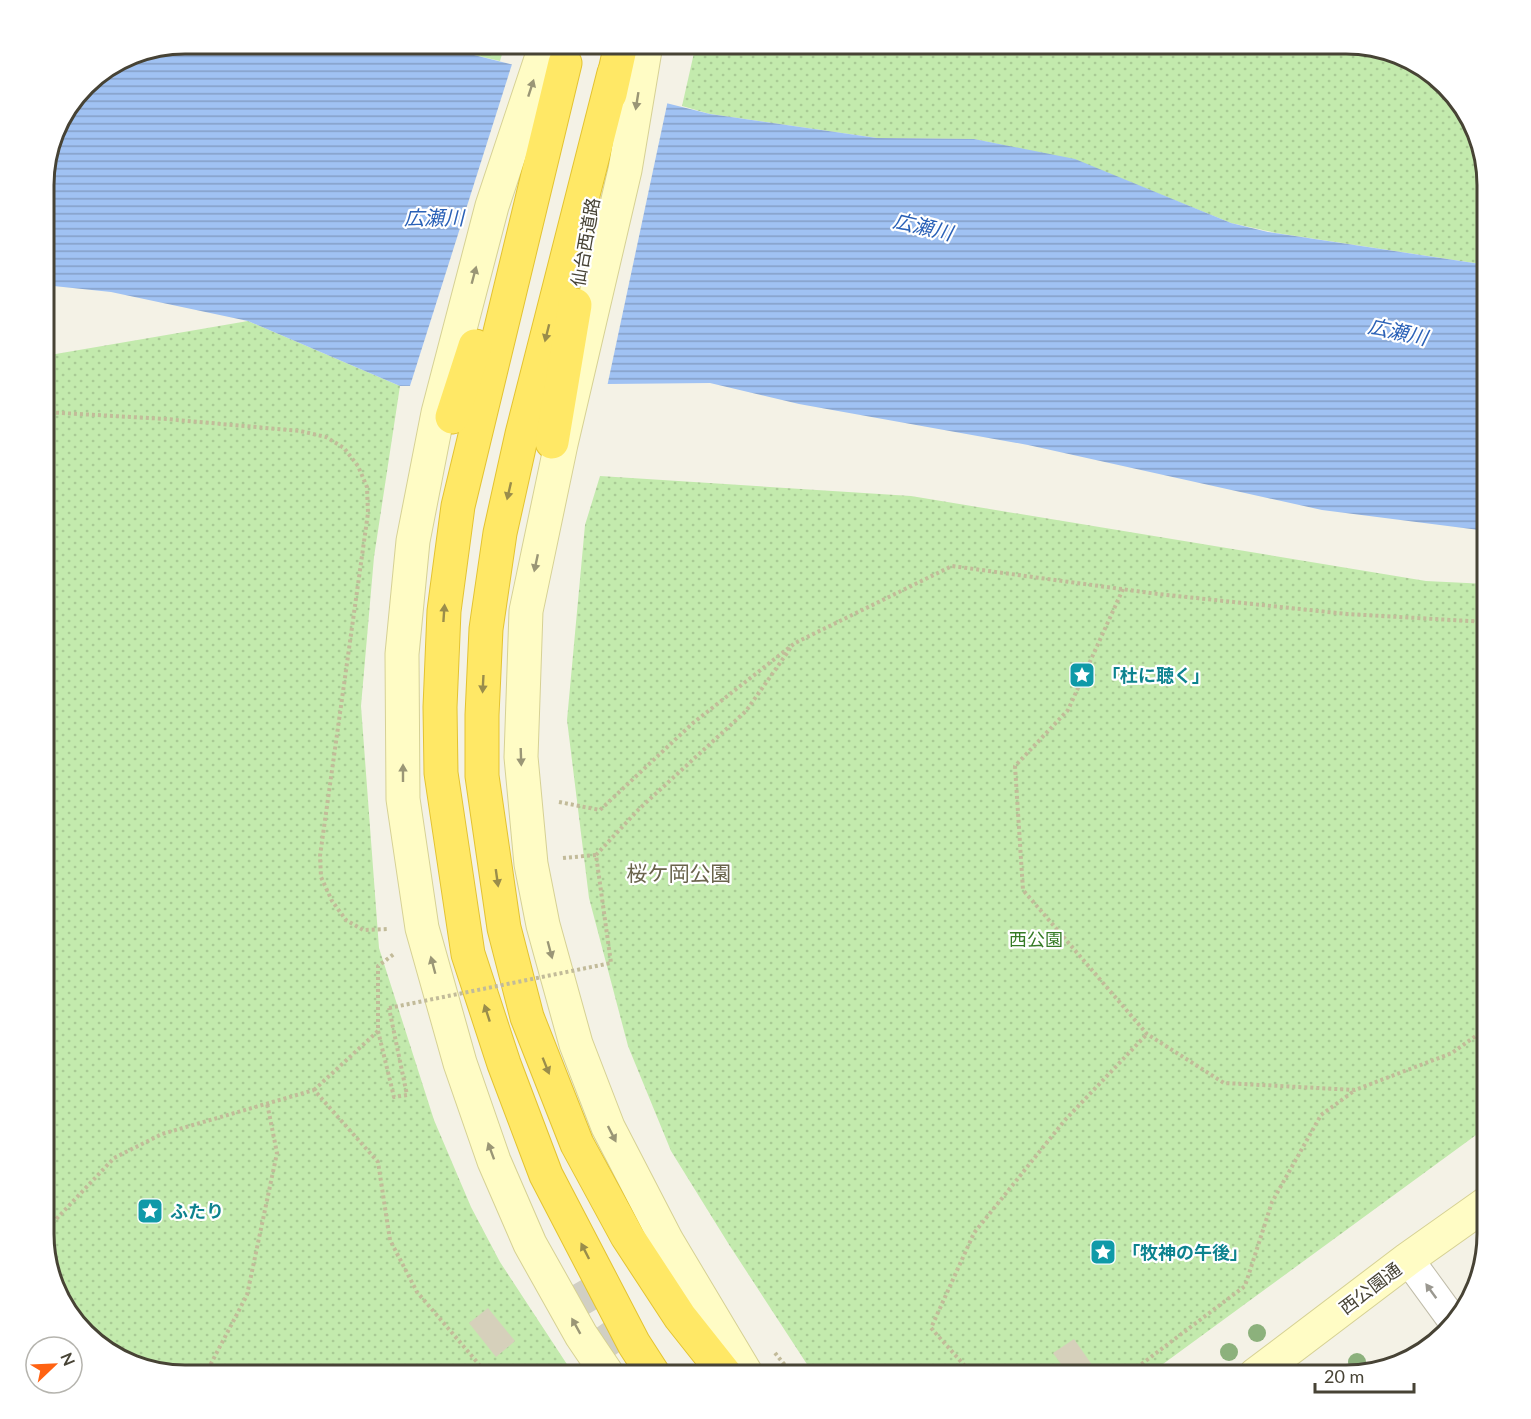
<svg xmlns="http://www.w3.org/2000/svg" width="1531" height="1419" viewBox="0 0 1531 1419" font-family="Lato,'Noto Sans JP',sans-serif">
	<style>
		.grass { fill: url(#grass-dots) }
		.forest { fill: url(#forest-firs) }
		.water { fill: url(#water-rules) }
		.pier { fill: #f4f2e6 }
		.building { fill: #d6d0bb }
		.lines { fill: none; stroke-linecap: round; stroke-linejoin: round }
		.highway-tunnel { stroke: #d1cfc3; stroke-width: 33; stroke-dasharray: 33 16; stroke-linecap: butt }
		.street-casing { stroke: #c0bca9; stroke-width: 32 }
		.secondary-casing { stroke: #d6d194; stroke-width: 35 }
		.highway-casing { stroke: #e3c331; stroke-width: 35 }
		.path { stroke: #c2bb99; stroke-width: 4; stroke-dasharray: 3 3; stroke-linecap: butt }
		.street { stroke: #fff; stroke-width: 30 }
		.secondary { stroke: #fffcc5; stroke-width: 33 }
		.highway { stroke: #ffe866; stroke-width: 33 }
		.path-bridge { stroke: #c2bb99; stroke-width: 4; stroke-dasharray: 3 3; stroke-linecap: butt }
		.tree { fill: #8cb17c }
		.oneway { fill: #9a9676 }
		.oneway2 { fill: #9a8d4b }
		.oneway3 { fill: #9a9890 }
		.labels { text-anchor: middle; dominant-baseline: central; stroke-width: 4.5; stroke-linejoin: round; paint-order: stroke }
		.street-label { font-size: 18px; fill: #474335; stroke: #fff }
		.culture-label { font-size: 18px; font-weight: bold; fill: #0d838f; stroke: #fff; text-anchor: start }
		.park-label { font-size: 18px; fill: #367b26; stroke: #fff }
		.water-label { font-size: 20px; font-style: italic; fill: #2a61b7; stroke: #fff }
		.quarter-label { font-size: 21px; fill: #6a644c; stroke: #fff }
		.rim { fill: none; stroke: #474335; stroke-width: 3 }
	</style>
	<defs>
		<pattern id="grass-dots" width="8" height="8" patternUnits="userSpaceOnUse" patternTransform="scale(1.5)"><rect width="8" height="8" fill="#c3eaad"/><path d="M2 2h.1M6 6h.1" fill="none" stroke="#a9ca95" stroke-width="1.8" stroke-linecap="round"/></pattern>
		<pattern id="forest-firs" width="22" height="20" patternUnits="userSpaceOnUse" patternTransform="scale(1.5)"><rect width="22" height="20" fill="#c3eaad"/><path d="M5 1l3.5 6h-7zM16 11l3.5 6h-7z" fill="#a9ca95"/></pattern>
		<pattern id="water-rules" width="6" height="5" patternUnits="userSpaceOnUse" patternTransform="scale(1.5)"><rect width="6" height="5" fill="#a0c2f3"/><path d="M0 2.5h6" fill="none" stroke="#849fc6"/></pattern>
	</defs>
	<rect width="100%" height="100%" fill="#f4f2e6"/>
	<!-- grass -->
	<g class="grass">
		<polygon points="696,44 1355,44 1400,54 1446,85 1477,131 1487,176 1487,265 1276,233 1231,223 1075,160 974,139 877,138 710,114 682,106"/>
		<polygon points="248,321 400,386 374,557 361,706 379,948 434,1120 471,1207 500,1262 574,1375 185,1375 131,1365 85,1334 54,1288 44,1243 44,356"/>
		<polygon points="600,476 911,496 1426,581 1487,584 1487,1127 1148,1375 814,1375 728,1243 671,1151 628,1046 589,898 567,720 585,525"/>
	</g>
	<!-- forest -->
	<polygon class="forest" points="427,44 505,44 500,61"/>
	<!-- water -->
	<polygon class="water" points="185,44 430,44 710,114 877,138 974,139 1075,159 1231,223 1268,232 1487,265 1487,531 1322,510 1028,445 799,404 710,383 400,386 248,321 111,292 44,285 44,175 58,123 91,79 131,54"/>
	<!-- pier -->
	<polygon class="pier" points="513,61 668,100 607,387 409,389"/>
	<!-- building -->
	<g class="building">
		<polygon points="488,1308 515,1341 496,1357 469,1323"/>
		<polygon points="1074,1339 1097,1372 1093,1375 1069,1375 1053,1353"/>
	</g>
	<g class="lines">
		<!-- highway-tunnel -->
		<polyline class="highway-tunnel" points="571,1286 593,1324 629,1375"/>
		<!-- street casing -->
		<g class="street-casing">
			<polyline id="street" points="1408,1259 1454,1322"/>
		</g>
		<!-- secondary casing -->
		<g class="secondary-casing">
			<g id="secondary">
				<polyline points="546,44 492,206 438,413 413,541 402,654 403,799 422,928 460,1063 494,1161 530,1244 581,1335 608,1375"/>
				<polyline points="646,44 625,170 561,444 526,611 521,757 531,864 543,925 576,1044 608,1127 667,1241 747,1375"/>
				<polyline points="1255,1375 1408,1259 1487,1203"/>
			</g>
		</g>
		<!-- highway casing -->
		<g class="highway-casing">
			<g id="highway">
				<polyline points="565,63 458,506 444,611 440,707 441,773 468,954 504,1064 546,1175 634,1344 654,1375"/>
				<polyline points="614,73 522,434 500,533 486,629 482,715 482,776 504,928 527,1017 577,1144 627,1236 680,1317 726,1375"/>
				<polyline points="610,94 621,44"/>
				<polyline points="452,417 475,346"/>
				<polyline points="552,442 575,305"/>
			</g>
		</g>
		<!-- path -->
		<g class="path">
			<polyline points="44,412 166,419 300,431 326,437 344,448 358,466 367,487 368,513 320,856 321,877 332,901 346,920 363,930 388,929"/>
			<polyline points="1123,589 1068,710 1015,766 1023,890 1147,1034 1224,1083 1355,1090 1452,1053 1487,1028"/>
			<polyline points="559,802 600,810 693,723 795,643 952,566 1158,594 1347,614 1487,622"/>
			<polyline points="596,855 639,809 746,711 792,646"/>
			<polyline points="563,858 596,855 611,963"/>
			<polyline points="378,1031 394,1097 407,1095 389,1008"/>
			<polyline points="314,1090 378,1031 378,966 394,954"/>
			<polyline points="44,1232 114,1158 162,1134 314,1090 378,1162 390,1240 417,1292 477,1362 487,1375"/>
			<polyline points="775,1353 793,1375"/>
			<polyline points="205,1375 247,1295 277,1153 267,1103"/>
			<polyline points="973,1375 931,1328 974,1233 1065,1120 1147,1034"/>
			<polyline points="1127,1375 1245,1286 1272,1202 1321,1115 1354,1091"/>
		</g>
		<!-- street -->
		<use href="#street" class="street"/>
		<!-- secondary -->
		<use href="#secondary" class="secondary"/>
		<!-- highway -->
		<use href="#highway" class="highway"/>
		<!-- path-bridge -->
		<polyline class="path-bridge" points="389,1008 611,963"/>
	</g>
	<!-- trees -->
	<g class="tree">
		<circle cx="1257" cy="1333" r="9"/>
		<circle cx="1229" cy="1352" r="9"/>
		<circle cx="1357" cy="1362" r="9"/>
	</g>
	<!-- one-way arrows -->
	<defs><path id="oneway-solid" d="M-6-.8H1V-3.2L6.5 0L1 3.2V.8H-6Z" transform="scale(1.5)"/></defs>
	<g class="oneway">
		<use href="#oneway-solid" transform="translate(531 88) rotate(-72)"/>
		<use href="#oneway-solid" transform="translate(637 101) rotate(99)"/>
		<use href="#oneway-solid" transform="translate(474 275) rotate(-75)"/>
		<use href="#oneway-solid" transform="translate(536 563) rotate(102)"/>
		<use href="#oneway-solid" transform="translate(521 757) rotate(88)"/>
		<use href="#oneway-solid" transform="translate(403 773) rotate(-90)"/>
		<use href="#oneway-solid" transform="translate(550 950) rotate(75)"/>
		<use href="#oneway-solid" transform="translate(433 965) rotate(-105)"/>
		<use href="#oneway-solid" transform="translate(612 1134) rotate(63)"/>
		<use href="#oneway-solid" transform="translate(491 1151) rotate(-110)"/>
		<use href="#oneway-solid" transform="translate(576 1326) rotate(-119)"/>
	</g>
	<g class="oneway2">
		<use href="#oneway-solid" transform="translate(547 333) rotate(104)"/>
		<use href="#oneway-solid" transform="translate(509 491) rotate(103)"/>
		<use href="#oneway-solid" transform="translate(444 613) rotate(-86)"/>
		<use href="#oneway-solid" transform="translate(483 684) rotate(93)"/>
		<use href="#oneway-solid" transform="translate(497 878) rotate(82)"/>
		<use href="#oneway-solid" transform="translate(487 1013) rotate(-108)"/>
		<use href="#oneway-solid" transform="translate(546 1066) rotate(68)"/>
		<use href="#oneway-solid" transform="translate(585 1251) rotate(-117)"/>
	</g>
	<use class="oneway3" href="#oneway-solid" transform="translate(1431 1291) rotate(-126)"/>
	<!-- icons -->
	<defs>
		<g id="sight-square" transform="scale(1.35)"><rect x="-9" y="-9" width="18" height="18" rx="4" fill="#0f9aa8" stroke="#fff"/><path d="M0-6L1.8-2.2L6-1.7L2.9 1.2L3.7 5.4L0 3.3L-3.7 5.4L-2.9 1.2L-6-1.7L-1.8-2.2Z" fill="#fff"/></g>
	</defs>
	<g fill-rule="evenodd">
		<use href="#sight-square" x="1082" y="675"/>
		<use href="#sight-square" x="150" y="1211"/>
		<use href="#sight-square" x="1103" y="1252"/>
	</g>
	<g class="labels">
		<!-- street labels -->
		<g class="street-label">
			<text transform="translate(585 242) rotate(-80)">仙台西道路</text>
			<text transform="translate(1370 1288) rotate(-37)">西公園通</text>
		</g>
		<!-- culture labels -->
		<g class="culture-label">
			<text x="1102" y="675">「杜に聴く」</text>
			<text x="170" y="1211">ふたり</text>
			<text x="1122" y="1252">「牧神の午後」</text>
		</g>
		<!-- park labels -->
		<g class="park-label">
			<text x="1036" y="939">西公園</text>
		</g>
		<!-- water labels -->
		<g class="water-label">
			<text x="434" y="217">広瀬川</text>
			<text transform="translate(923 226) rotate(13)">広瀬川</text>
			<text transform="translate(1398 331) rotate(12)">広瀬川</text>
		</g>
		<!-- quarter labels -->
		<g class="quarter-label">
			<text x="679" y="872">桜ケ岡公園</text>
		</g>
	</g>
	<!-- crop -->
	<path d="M0 0H1531V1419H0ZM185 54H1346A131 131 0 0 1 1477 185V1234A131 131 0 0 1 1346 1365H185A131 131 0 0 1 54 1234V185A131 131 0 0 1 185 54Z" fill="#fff" fill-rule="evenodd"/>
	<path class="rim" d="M185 54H1346A131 131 0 0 1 1477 185V1234A131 131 0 0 1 1346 1365H185A131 131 0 0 1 54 1234V185A131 131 0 0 1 185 54Z"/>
	<!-- north arrow -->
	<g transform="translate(54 1365) rotate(67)"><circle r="28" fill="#ffffff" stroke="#b5b4ae" stroke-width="1.5"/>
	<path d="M0-4.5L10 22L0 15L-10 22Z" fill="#ff6212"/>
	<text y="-9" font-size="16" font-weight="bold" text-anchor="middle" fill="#474335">N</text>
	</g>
	<!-- scale -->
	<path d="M1315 1383v9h99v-9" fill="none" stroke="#474335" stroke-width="3"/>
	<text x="1324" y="1383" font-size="18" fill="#474335" stroke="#ffffff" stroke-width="4.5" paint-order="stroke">20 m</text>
</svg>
